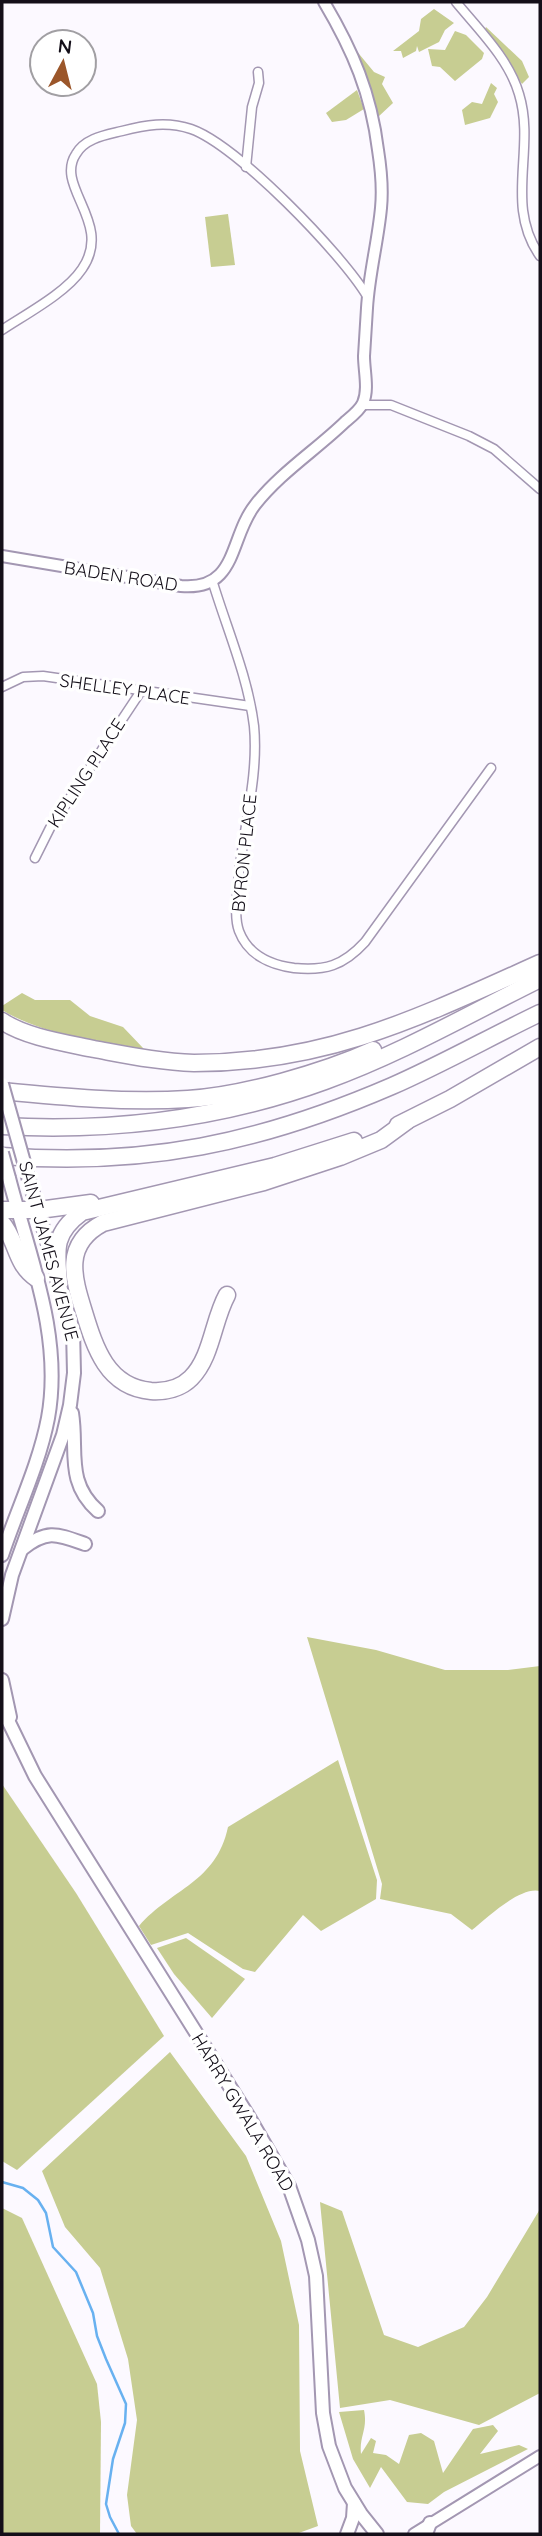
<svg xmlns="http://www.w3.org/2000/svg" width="542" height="2536" viewBox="0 0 542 2536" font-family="Quicksand,sans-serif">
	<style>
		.green { fill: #c7cd92 }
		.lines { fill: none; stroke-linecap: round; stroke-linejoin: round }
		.stream { stroke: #68b1f0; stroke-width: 2.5 }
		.minor-casing { stroke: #a397b2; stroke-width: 11 }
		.tertiary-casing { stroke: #a397b2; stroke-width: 14 }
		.secondary-casing { stroke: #a397b2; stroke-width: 16 }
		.motorway-casing { stroke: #a397b2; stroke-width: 19 }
		.minor { stroke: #fff; stroke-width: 8 }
		.tertiary { stroke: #fff; stroke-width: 10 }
		.secondary { stroke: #fff; stroke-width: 12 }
		.motorway { stroke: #fff; stroke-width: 16 }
		.secondary-bridge-casing { stroke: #a397b2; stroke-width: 16; stroke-linecap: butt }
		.secondary-bridge { stroke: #fff; stroke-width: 12 }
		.labels { text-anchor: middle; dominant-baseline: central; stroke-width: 7; stroke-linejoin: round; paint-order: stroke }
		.street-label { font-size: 18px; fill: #140f19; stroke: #fff }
	</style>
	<rect width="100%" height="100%" fill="#fcf9ff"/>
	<!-- green -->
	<g class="green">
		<polygon points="434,9 454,23 445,30 439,42 419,52 417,46 416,51 403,58 401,51 393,51 419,31 421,19"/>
		<polygon points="486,27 522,61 529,77 522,84 484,31"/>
		<polygon points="455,31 466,35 484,53 482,59 455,81 440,67 432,66 428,49 445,50"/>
		<polygon points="350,43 374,72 385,77 382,84 393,103 378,117"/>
		<polygon points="491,83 497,88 494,94 498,102 490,118 465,125 462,110 472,102 482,104"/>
		<polygon points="357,90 364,109 346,120 332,122 326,113"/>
		<polygon points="228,214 235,265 211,267 205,217"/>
		<path d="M22,993L35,1000H70L90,1016L123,1027L144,1049C97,1041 43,1035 2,1010V1006Z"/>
		<path d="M307,1637L376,1650L445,1670H508L540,1666V1891C520,1886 487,1918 472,1930L451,1914L380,1899L382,1884Z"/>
		<path d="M338,1760L377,1880L376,1899L321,1931L303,1915L255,1972L243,1969L188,1933L151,1945L139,1926C172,1888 216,1883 228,1827Z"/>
		<polygon points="2,1784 76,1893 164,2036 17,2170 2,2161"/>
		<polygon points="186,1938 245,1979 212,2018 174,1974 157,1948"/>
		<polygon points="170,2052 246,2156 281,2241 299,2325 300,2451 318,2526 296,2534 137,2534 131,2526 127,2495 137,2420 128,2359 100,2268 65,2227 42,2171"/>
		<polygon points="320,2202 342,2211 384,2335 418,2347 464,2327 487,2297 540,2209 540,2393 479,2425 390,2400 340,2408"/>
		<polygon points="2,2208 22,2218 97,2384 101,2422 100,2534 2,2534"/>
		<path d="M364,2410C368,2430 359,2436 361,2454L371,2438L376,2441L373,2453L386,2455L399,2464L409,2435L421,2433L434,2441L443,2473L473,2429L493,2425L498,2431L480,2454L519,2445L528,2449L444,2492L428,2504L407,2502L381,2467L370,2488L353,2459L339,2412Z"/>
	</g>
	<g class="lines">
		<!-- stream -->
		<polyline class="stream" points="2,2182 23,2188 38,2200 46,2213 53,2247 76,2272 93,2313 97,2336 106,2359 126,2404 125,2423 113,2459 106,2504 110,2517 119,2534"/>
		<!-- minor casing -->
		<g class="minor-casing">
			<g id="minor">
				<path d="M456,2C479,30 509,59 519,94C536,149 504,205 540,256"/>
				<polyline points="246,167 252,107 259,83 258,72"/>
				<path d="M2,330C26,314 66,293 82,269C114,223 54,187 76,154C85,138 106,135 122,131C145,125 167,121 191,129C237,145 342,254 367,296"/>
				<polyline points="363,405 391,405 469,436 494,449 540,489"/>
				<path d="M213,583C227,629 248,677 254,726C259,778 242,832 238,884C237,899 234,917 239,931C248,955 271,965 294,968C325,971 343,966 365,942L491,768"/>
				<polyline points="2,687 23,677 43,676 250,706"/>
				<polyline points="35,858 50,828 141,691"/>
			</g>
		</g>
		<!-- tertiary casing -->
		<g class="tertiary-casing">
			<g id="tertiary">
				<path d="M2,556L181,586C238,591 229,538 255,505C280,473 316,450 345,422C351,417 360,410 363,403C369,389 364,371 364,356C365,340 366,324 367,308C369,274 378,241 381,208C383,188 381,169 378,150C371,93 353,51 324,2"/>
				<polyline points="414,2534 540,2456"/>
			</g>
		</g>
		<!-- secondary casing -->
		<g class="secondary-casing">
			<g id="secondary">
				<path d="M72,1413C78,1450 65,1482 98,1511"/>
				<path d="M22,1549C47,1529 57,1534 85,1544"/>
				<path d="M2,1555C17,1510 39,1465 48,1418C63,1336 29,1256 9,1178"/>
				<polyline points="2,1619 12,1575 63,1435 70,1405 74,1373 73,1330 29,1180"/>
				<polyline points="2,1680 10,1717"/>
				<polyline points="2,1708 35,1776 247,2114 289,2186 308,2240 316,2276 323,2413 329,2446 345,2488 361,2514 377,2534"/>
				<polyline points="347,2534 353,2518 354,2503"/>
				<polyline points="426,2534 430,2523"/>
			</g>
		</g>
		<!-- motorway casing -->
		<g class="motorway-casing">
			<g id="motorway">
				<path d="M2,1021C25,1037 66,1043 94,1049C127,1055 160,1062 194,1063C328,1063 422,1016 540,963"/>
				<path d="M2,1091C64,1097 126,1103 188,1099C242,1096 324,1072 373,1050"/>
				<polyline points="398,1125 450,1099 540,1047"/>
				<path d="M2,1126C112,1132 221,1119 325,1081C400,1054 469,1014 540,979"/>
				<path d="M2,1156C145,1167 260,1143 392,1086C442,1064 490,1037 540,1013"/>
				<polyline points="2,1210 39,1210 91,1203"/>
				<path d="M2,1223C17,1240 15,1264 36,1278"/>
				<path d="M59,1282C56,1250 53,1233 82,1212L275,1166L354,1141"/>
				<path d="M227,1295C213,1320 212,1357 191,1378C181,1388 166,1392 151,1391C107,1387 95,1348 84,1312C73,1277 63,1244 103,1223L264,1182L340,1157L381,1140L407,1121"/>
			</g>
		</g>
		<!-- minor -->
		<use href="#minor" class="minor"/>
		<!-- tertiary -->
		<use href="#tertiary" class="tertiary"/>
		<!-- secondary -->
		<use href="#secondary" class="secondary"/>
		<!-- motorway -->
		<use href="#motorway" class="motorway"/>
		<!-- secondary-bridge casing -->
		<g class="secondary-bridge-casing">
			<g id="secondary-bridge">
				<polyline points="2,1084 29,1180"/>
				<polyline points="2,1153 9,1178"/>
			</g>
		</g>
		<!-- secondary-bridge -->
		<use href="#secondary-bridge" class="secondary-bridge"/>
	</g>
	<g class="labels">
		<!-- street labels -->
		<g class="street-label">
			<text transform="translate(121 576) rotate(9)">BADEN ROAD</text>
			<text transform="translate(125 689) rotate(8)">SHELLEY PLACE</text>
			<text transform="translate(86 773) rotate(-57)">KIPLING PLACE</text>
			<text transform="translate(244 853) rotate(-84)">BYRON PLACE</text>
			<text transform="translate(49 1251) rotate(75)">SAINT JAMES AVENUE</text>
			<text transform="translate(243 2112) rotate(59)">HARRY GWALA ROAD</text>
		</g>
	</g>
	<!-- border -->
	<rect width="542" height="2536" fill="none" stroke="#140f19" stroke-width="7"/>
	<!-- north arrow -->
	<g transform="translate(63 63) rotate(7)"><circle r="33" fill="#ffffff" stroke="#a19fa3" stroke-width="2"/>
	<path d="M0-5L12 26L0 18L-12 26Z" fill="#9b562a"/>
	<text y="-10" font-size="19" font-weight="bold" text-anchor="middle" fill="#140f19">N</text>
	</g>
</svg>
